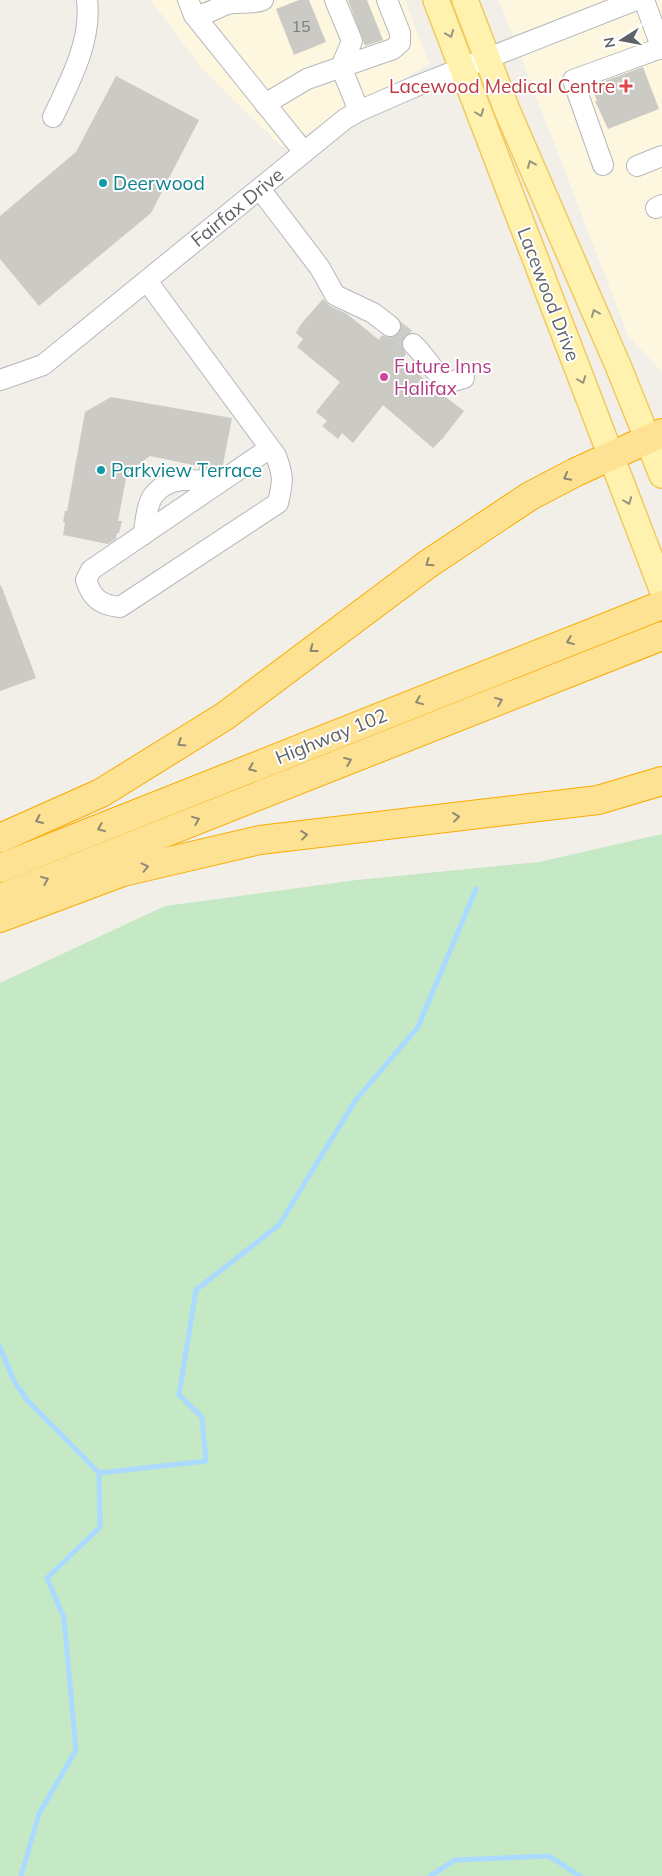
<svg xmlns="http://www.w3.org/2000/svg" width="662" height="1876" viewBox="0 0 662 1876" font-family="Mulish,sans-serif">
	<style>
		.commercial { fill: #fef7e0 }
		.green { fill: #c5e8c5 }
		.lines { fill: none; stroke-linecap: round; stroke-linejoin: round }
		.stream { stroke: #aadaff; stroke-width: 5 }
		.building { fill: #cccac5 }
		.minor-tunnel { stroke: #ccccc8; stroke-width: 20; stroke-dasharray: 20 10; stroke-linecap: butt }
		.minor-casing { stroke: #b5b8bc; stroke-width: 22 }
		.major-casing { stroke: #f2c960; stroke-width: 28 }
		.highway-casing { stroke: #f9ab00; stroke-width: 30 }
		.minor { stroke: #fff; stroke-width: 20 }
		.major { stroke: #fff2af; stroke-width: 25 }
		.highway { stroke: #fde293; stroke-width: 28 }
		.oneway { stroke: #979581 }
		.oneway2 { stroke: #8e8975 }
		.health-dot { fill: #e0444e; stroke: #fff; stroke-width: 2 }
		.culture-dot { fill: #0f9aa8; stroke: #fff; stroke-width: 2 }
		.hotel-dot { fill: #d1479c; stroke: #fff; stroke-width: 2 }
		.labels { text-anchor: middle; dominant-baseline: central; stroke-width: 4; stroke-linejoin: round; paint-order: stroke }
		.number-label { font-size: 16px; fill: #7a7d7f }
		.health-label { font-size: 19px; fill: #be3a42; stroke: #fff; text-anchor: end }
		.culture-label { font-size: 19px; fill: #0d838f; stroke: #fff; text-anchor: start }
		.street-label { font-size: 19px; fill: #5f6368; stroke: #fff }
		.hotel-label { font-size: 19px; fill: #b23c85; stroke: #fff; text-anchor: start }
	</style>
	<rect width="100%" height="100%" fill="#f1efe8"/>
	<!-- commercial -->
	<g class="commercial">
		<polygon points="151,0 405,0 429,64 282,147 201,67"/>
		<polygon points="499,0 662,0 662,372 628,335"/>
	</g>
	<!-- green -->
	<polygon class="green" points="662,834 662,1876 0,1876 0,983 165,906 357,880 539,862"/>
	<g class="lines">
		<!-- stream -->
		<g class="stream">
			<polyline points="0,1347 14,1381 27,1400 99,1473"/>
			<polyline points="21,1876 39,1814 76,1750 64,1618 47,1578 100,1527 99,1473 206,1461 202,1417 179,1395 196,1290 279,1225 355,1101 418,1027 476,889"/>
			<polyline points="430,1876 455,1860 549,1856 580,1876"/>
		</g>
	</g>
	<!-- building -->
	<g class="building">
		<polygon points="299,0 309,0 326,42 294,55 276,9"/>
		<polygon points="348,0 367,0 383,40 365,46"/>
		<polygon points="643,67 659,109 608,129 595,101 597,101 591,86"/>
		<polygon points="116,76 199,120 151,213 39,306 0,259 0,216 76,152"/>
		<polygon points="323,299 330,306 347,314 379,340 382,335 389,338 395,337 400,333 401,325 411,332 405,335 402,340 402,347 406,354 402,360 439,392 464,411 443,438 433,448 383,405 353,443 342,433 338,439 322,426 327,421 316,412 340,382 297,347 303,339 296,333 301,324"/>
		<polygon points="111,397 232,418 223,465 217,470 209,467 209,470 199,469 198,466 150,456 127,473 118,521 122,521 119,533 117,533 116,539 108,544 63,535 65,523 63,522 65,511 67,511 85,412"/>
		<polygon points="1,585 36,678 0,691 0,586"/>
	</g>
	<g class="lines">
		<!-- minor-tunnel -->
		<polyline class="minor-tunnel" points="390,326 413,344"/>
		<!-- minor casing -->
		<g class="minor-casing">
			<g id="minor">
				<polyline points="188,0 194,15 304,152"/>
				<polyline points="335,0 352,41 341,67 359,111"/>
				<polyline points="644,0 662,49"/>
				<path d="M194,15C212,14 214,8 228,4C240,1 251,5 263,0"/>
				<polyline points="265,104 307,79 393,49 400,43 400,33 387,0"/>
				<path d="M53,117C70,81 92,41 87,0"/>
				<polyline points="603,165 573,80 661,48"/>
				<polyline points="637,166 662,156"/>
				<polyline points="260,189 320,268 335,295 373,313 390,326"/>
				<polyline points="656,208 662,205"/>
				<path d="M147,281L276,456C284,477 283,481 278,503L120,607C101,605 92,599 86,580L91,570L270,448"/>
				<path d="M413,344C426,356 433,372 447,383L464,378"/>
				<polyline points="0,380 43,365 345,119 359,111 414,87 636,0"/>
				<path d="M143,535C146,523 146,506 153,496C169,474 196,480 219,483"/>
			</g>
		</g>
		<!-- major casing -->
		<g class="major-casing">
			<g id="major">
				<polyline points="436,0 662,589"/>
				<polyline points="465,0 507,110 619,368 662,475"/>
			</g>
		</g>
		<!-- highway casing -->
		<g class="highway-casing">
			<g id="highway">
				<polyline points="0,838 101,793 225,716 428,564 530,496 576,472 662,433"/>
				<polyline points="0,868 662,605"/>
				<polyline points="0,898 662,636"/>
				<polyline points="0,918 123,872 260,840 598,800 662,781"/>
			</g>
		</g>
		<!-- minor -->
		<use href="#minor" class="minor"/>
		<!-- major -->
		<use href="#major" class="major"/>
		<!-- highway -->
		<use href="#highway" class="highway"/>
	</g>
	<!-- one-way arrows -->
	<defs><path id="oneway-chevron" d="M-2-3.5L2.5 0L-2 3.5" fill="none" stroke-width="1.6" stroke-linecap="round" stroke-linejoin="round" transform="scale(1.25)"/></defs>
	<g class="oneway">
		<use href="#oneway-chevron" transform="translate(450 34) rotate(68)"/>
		<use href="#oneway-chevron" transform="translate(480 113) rotate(69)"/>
		<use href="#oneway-chevron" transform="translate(531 164) rotate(-113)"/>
		<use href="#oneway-chevron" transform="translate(595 313) rotate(-113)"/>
		<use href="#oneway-chevron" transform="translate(582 380) rotate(69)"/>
		<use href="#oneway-chevron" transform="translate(628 501) rotate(69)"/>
	</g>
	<g class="oneway2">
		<use href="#oneway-chevron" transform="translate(567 477) rotate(152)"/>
		<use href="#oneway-chevron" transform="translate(429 563) rotate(145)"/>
		<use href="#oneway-chevron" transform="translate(570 641) rotate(158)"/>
		<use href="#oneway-chevron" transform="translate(313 649) rotate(143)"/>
		<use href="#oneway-chevron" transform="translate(419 701) rotate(158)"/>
		<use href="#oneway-chevron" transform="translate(499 701) rotate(-22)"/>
		<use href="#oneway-chevron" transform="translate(181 743) rotate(148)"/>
		<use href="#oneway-chevron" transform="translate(348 761) rotate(-22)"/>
		<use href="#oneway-chevron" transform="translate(252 768) rotate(158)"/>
		<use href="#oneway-chevron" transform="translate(456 817) rotate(-7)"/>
		<use href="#oneway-chevron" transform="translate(39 820) rotate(156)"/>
		<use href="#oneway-chevron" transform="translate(196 820) rotate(-22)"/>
		<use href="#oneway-chevron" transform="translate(101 828) rotate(158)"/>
		<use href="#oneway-chevron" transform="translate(304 835) rotate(-7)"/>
		<use href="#oneway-chevron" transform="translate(145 867) rotate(-13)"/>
		<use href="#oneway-chevron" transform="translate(45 880) rotate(-22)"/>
	</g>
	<!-- markers -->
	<path class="health-dot" d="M623.5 78.5h5v5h5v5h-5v5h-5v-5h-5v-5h5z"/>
	<g class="culture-dot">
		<circle cx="103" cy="183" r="5"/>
		<circle cx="101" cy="470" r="5"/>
	</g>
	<circle class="hotel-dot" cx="384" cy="377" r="5"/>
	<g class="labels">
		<!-- number labels -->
		<g class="number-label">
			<text x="301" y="26">15</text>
		</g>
		<!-- health labels -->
		<g class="health-label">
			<text x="615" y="86">Lacewood Medical Centre</text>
		</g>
		<!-- culture labels -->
		<g class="culture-label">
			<text x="113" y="183">Deerwood</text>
			<text x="111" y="470">Parkview Terrace</text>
		</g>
		<!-- street labels -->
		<g class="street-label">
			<text transform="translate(237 207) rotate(-39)">Fairfax Drive</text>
			<text transform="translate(549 294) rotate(69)">Lacewood Drive</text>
			<text transform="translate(331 736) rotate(-22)">Highway 102</text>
		</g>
		<!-- hotel labels -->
		<g class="hotel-label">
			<text x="394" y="366">Future Inns<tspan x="394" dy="22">Halifax</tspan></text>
		</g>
	</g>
	<!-- north arrow -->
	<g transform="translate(622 40) rotate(259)" stroke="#ffffff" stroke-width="4" paint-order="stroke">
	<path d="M0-4L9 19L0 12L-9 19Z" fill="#5f6368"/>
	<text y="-8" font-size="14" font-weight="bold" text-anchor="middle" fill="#5f6368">N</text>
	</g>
</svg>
